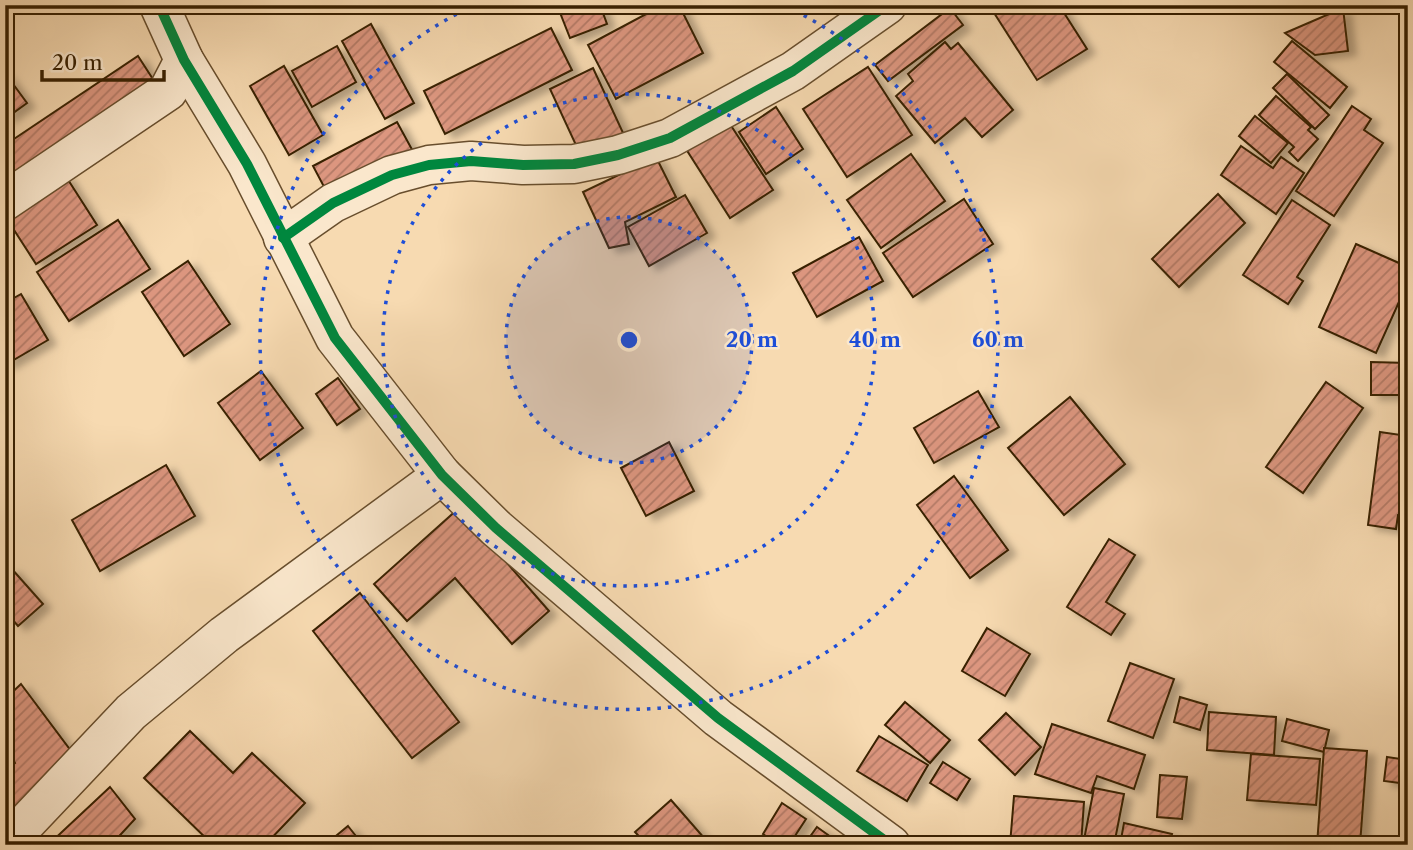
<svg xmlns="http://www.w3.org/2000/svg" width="1413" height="850" viewBox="0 0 1413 850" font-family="'Libre Caslon Text',serif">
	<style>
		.building { fill: url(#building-hatch); stroke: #382001; stroke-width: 2; filter: url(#shadow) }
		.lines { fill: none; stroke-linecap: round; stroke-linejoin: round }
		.street-casing { stroke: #684e2d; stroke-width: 41 }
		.street { stroke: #fae7cc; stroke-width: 38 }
		.cycleway-casing { stroke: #fae7cc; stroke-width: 15 }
		.cycleway { stroke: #00873e; stroke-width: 10 }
		.ring { fill: none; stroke: #1d4ed8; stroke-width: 3.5; stroke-dasharray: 3.5 7 }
		.centre { fill: #1d4ed8; stroke: #fae7cc; stroke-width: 3.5 }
		.ring-label { font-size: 21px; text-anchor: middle; font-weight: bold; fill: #1d4ed8; stroke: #fae7cc; stroke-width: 5; stroke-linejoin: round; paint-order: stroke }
	</style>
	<defs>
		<pattern id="building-hatch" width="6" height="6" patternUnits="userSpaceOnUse" patternTransform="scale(1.75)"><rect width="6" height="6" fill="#dc967f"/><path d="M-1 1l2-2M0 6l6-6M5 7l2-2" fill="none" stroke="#b37a66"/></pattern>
		<filter id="shadow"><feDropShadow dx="8" dy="4.5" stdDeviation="3.5" flood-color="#0004"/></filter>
	</defs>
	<rect width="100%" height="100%" fill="#f7dab1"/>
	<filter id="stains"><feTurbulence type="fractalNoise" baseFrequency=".00286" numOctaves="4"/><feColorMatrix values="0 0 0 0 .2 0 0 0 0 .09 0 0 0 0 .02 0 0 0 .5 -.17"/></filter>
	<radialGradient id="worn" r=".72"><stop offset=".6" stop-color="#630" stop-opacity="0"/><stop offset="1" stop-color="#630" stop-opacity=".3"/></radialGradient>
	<!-- building -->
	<g class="building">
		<polygon points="557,5 600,5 607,24 570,38"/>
		<polygon points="663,5 679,5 703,53 616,99 588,45"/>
		<polygon points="989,5 1059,5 1087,49 1037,80"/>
		<polygon points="950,8 963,25 888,81 875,65"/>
		<polygon points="1343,8 1348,51 1315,55 1285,33"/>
		<polygon points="371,24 414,103 385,119 342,41"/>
		<polygon points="551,28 572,70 445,134 424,91"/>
		<polygon points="1292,41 1347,87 1330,108 1274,62"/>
		<polygon points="945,42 951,49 958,43 1013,110 982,137 965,118 935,143 896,96 913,81 908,74"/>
		<polygon points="337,46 356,82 312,107 292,71"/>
		<polygon points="138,56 158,87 5,190 5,145"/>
		<polygon points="284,66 323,135 289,155 250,86"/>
		<polygon points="868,67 912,135 847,177 803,109"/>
		<polygon points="593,68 624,135 581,156 550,89"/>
		<polygon points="5,73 27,103 5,119"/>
		<polygon points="1287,74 1329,115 1315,129 1273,88"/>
		<polygon points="1276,96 1311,127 1308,130 1318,139 1298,161 1289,152 1294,147 1259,115"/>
		<polygon points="1352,106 1371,119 1364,130 1383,143 1334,216 1296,191"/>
		<polygon points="776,107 803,149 766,174 739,132"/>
		<polygon points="1255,116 1288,143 1271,163 1239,136"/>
		<polygon points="728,121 773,190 730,218 686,149"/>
		<polygon points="397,122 415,155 331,200 313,166"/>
		<polygon points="1241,146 1273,168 1281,157 1304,173 1276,214 1221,175"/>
		<polygon points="911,154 945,201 881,248 847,200"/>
		<polygon points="656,157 676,197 625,222 629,244 609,248 583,192"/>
		<polygon points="65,175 97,225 36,264 5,216"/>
		<polygon points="1218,194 1245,223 1179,287 1152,259"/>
		<polygon points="685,195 707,233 649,266 628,227"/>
		<polygon points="964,199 993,244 913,297 883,253"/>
		<polygon points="1292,200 1330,225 1297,277 1303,281 1288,304 1243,275"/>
		<polygon points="118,220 150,269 69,321 37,272"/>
		<polygon points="859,237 883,281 817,317 793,273"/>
		<polygon points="1356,244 1408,267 1408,282 1376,353 1319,327"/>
		<polygon points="188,261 230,324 184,356 142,292"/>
		<polygon points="21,294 48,340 5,365 5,303"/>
		<polygon points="1371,362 1408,363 1408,395 1371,395"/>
		<polygon points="261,371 303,428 260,460 218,403"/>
		<polygon points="338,378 360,409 337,425 316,394"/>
		<polygon points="1326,382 1363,408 1303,493 1266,467"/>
		<polygon points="978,391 999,427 934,463 914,428"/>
		<polygon points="1070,397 1125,464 1064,515 1008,448"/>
		<polygon points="1380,432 1408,436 1408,516 1398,515 1396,529 1368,525"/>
		<polygon points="669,442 694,491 646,516 621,468"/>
		<polygon points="166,465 195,516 100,571 72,520"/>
		<polygon points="954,476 1008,550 970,578 917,505"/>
		<polygon points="459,508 549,611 512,644 455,578 407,621 374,584"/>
		<polygon points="1109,539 1135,555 1106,602 1125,614 1111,635 1067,607"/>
		<polygon points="11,568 43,604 18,626 5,611 5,573"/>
		<polygon points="360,593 459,722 412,758 313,631"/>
		<polygon points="987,628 1030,654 1005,696 962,671"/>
		<polygon points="1130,663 1174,679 1153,738 1108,721"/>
		<polygon points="21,684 74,755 5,823 5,772 15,763 5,746 5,699"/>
		<polygon points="1180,697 1207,705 1200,730 1174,722"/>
		<polygon points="905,702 950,740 930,763 885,725"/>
		<polygon points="1209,712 1276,717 1274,755 1207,750"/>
		<polygon points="1006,713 1041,747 1015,775 979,740"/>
		<polygon points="1287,719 1329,730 1324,752 1282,741"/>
		<polygon points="1052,724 1145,755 1134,789 1097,776 1091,793 1035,774"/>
		<polygon points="190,731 233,773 252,753 305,803 265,845 213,845 144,778"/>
		<polygon points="879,736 928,765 907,801 857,771"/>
		<polygon points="1324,748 1367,751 1360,845 1317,845"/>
		<polygon points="1251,754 1320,759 1316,805 1247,800"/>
		<polygon points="1387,757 1408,760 1408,784 1384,781"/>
		<polygon points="943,762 970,779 957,800 930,783"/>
		<polygon points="1160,775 1187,777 1182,819 1157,817"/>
		<polygon points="110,787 135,819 111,845 48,845"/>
		<polygon points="1094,788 1124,794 1114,845 1083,845"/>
		<polygon points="1014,796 1084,802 1081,845 1010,845"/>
		<polygon points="671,800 705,839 699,845 647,845 635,832"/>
		<polygon points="782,803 806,819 789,845 778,845 763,834"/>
		<polygon points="1124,823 1172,834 1169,845 1120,845"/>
		<polygon points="348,826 363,845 325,845"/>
		<polygon points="817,827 842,845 804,845"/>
	</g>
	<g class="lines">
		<!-- street casing -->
		<g class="street-casing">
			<g id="street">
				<polyline points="159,5 184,60 247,164 335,338 442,475 496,528 718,718 891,845"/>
				<polyline points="5,201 168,91 184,60"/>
				<polyline points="283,238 333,203 392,175 429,165 471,161 523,165 574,164 618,155 670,138 793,71 887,5"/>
				<polyline points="5,845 131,712 224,635 442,475"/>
			</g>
		</g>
		<!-- street -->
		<use href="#street" class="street"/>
		<!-- cycleway casing -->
		<g class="cycleway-casing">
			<g id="cycleway">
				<polyline points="159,5 184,60 247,164 335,338 442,475 496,528 718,718 891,845"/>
				<polyline points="283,238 333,203 392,175 429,165 471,161 523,165 574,164 618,155 670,138 793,71 887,5"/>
			</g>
		</g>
		<!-- cycleway -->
		<use href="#cycleway" class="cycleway"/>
	</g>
	<!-- distance rings -->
	<circle cx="629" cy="340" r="123" fill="#1d4ed8" fill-opacity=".12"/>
	<g class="ring">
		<circle cx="629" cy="340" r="123"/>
		<circle cx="629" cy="340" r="246"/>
		<path d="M785 6A369 369 0 1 1 473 6"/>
	</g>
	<circle cx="629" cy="340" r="10" class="centre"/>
	<g class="ring-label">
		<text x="752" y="347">20 m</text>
		<text x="875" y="347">40 m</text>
		<text x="998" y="347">60 m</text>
	</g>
	<!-- margin -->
	<rect width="1413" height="850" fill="none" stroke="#f7dab1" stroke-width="28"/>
	<rect x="7" y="7" width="1399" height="836" fill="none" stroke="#382001" stroke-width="3.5"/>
	<rect x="14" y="14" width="1385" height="822" fill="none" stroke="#382001" stroke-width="2"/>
	<!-- scale -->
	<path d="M42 70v10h122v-10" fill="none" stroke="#382001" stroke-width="3.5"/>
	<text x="52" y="70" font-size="21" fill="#382001" stroke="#fae7cc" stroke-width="5" paint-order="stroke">20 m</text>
	<rect width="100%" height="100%" filter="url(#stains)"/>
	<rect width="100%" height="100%" fill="url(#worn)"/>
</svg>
